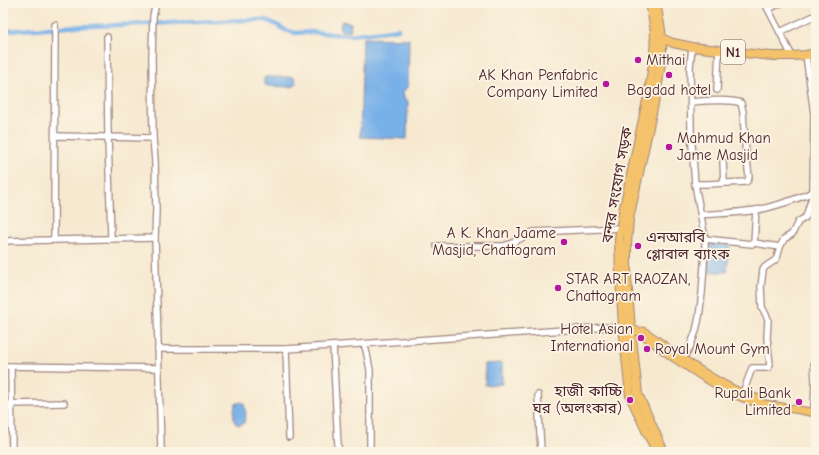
<svg xmlns="http://www.w3.org/2000/svg" width="819" height="455" viewBox="0 0 819 455" font-family="'Comic Neue','Noto Sans Bengali',sans-serif">
	<style>
		.water { fill: #78b0e8; stroke: #61688a }
		.lines { fill: none; stroke-linecap: round; stroke-linejoin: round }
		.canal { stroke: #78b0e8; stroke-width: 4.5 }
		.minor-casing { stroke: #a0847e; stroke-width: 8 }
		.major-casing { stroke: #a0847e; stroke-width: 9 }
		.highway-casing { stroke: #a0847e; stroke-width: 10 }
		.minor { stroke: #fff; stroke-width: 5.5 }
		.major { stroke: #f3c26a; stroke-width: 7 }
		.highway { stroke: #f3c26a; stroke-width: 8 }
		.poi-dot { fill: #b5179e; stroke: #fcf5e5; stroke-width: 1.5 }
		.labels { text-anchor: middle; dominant-baseline: central; stroke-width: 3.5; stroke-linejoin: round; paint-order: stroke }
		.shield { fill: #fcf5e5; stroke: #7f5f63; stroke-width: 1 }
		.shield-label { font-size: 14px; font-weight: bold; fill: #4a1f2b }
		.poi-label { font-size: 15px; fill: #4a1f2b; stroke: #fcf5e5; text-anchor: start }
		.street-label { font-size: 15px; fill: #4a1f2b; stroke: #fcf5e5 }
	</style>
	<rect width="100%" height="100%" fill="#fcf5e5"/>
	<filter id="ink" filterUnits="userSpaceOnUse"><feTurbulence type="fractalNoise" baseFrequency=".025" numOctaves="2"/><feDisplacementMap in="SourceGraphic" scale="8" xChannelSelector="R" yChannelSelector="G"/><feConvolveMatrix kernelMatrix="1 2 1 2 8 2 1 2 1" color-interpolation-filters="sRGB"/></filter>
	<filter id="wash" filterUnits="userSpaceOnUse"><feTurbulence type="fractalNoise" baseFrequency=".012" numOctaves="4" result="noise"/><feDisplacementMap in="SourceGraphic" scale="16" xChannelSelector="R" yChannelSelector="G"/><feGaussianBlur stdDeviation="0.9" result="paint"/><feColorMatrix in="noise" values="0 0 0 0 0 0 0 0 0 0 0 0 0 0 0 0 0 1.4 0 .05"/><feComposite in="paint" operator="in"/></filter>
	<g filter="url(#wash)">
		<rect width="100%" height="100%" fill="#f6e9d0"/>
		<!-- water -->
		<g class="water">
			<polygon points="342,21 351,23 350,31 341,31 340,30 341,23"/>
			<polygon points="363,38 409,39 408,87 403,91 404,99 408,101 407,139 360,137"/>
			<polygon points="265,77 294,77 295,78 296,83 294,86 291,87 268,86 264,84 264,79"/>
			<polygon points="711,244 730,245 727,272 707,272 708,257"/>
			<polygon points="502,363 502,384 485,385 485,364"/>
			<path d="M241,402L243,403L244,404L246,414L244,423L239,425L235,423C233,417 234,410 235,404Z"/>
		</g>
		<g class="lines">
			<!-- canal -->
			<polyline class="canal" points="3,31 64,27 249,20 266,20 277,25 285,30 295,33 311,32 333,34 349,35 376,32 398,29"/>
		</g>
	</g>
	<g filter="url(#ink)">
		<g class="lines">
			<!-- minor casing -->
			<g class="minor-casing">
				<g id="minor">
					<polyline points="765,3 792,56"/>
					<polyline points="815,3 816,5"/>
					<polyline points="155,8 153,16 152,59 153,138 155,161 156,210 155,238 161,448 163,452"/>
					<polyline points="768,9 781,3"/>
					<polyline points="780,32 816,15"/>
					<polyline points="107,37 108,136 111,239"/>
					<polyline points="806,55 814,114 813,192 816,199"/>
					<polyline points="717,90 719,50"/>
					<path d="M691,102C703,101 731,99 741,103L743,112L745,144L749,177L748,180L746,182L708,184H695"/>
					<polyline points="55,136 153,138"/>
					<polyline points="723,162 724,183"/>
					<polyline points="756,210 754,243 780,247 784,239 792,234 798,222 806,217 813,194"/>
					<path d="M701,215C722,213 746,213 766,208C782,204 797,199 813,192"/>
					<polyline points="705,239 752,244 754,243"/>
					<polyline points="54,240 55,25"/>
					<polyline points="3,241 155,238"/>
					<polyline points="437,246 504,246 512,243 533,232 621,228"/>
					<polyline points="364,344 366,350 370,370 370,452"/>
					<polyline points="333,346 338,446 338,452"/>
					<polyline points="158,349 286,349 623,326"/>
					<polyline points="286,349 289,437"/>
					<polyline points="683,358 690,347 696,331 699,317 702,293 705,251 705,239 695,184 691,132 690,67 692,47"/>
					<polyline points="814,364 815,381 814,408"/>
					<polyline points="3,366 158,368"/>
					<polyline points="11,366 12,452"/>
					<polyline points="743,393 752,368 768,368 770,365 767,338 768,319 762,307 761,287 763,270 765,267 774,261 777,258 780,247"/>
					<polyline points="538,395 541,452"/>
					<polyline points="11,404 64,403"/>
					<polyline points="3,408 11,408"/>
				</g>
			</g>
			<!-- major casing -->
			<g class="major-casing">
				<g id="major">
					<polyline points="627,327 631,328 639,332 671,356 703,377 730,393 754,402 816,413"/>
					<path d="M643,331C651,335 658,341 666,347C691,365 730,392 760,399"/>
				</g>
			</g>
			<!-- highway casing -->
			<g class="highway-casing">
				<g id="highway">
					<polyline points="650,3 655,31 654,56 649,91 623,212 619,239 620,277 623,326 630,396 648,435 657,452"/>
					<polyline points="656,3 661,30 662,48 662,56 657,90 629,219 627,244 627,279 631,328 638,394 664,452"/>
					<polyline points="658,38 661,38 673,43 692,47 772,56 792,56 806,55 816,53"/>
				</g>
			</g>
			<!-- minor -->
			<use href="#minor" class="minor"/>
			<!-- major -->
			<use href="#major" class="major"/>
			<!-- highway -->
			<use href="#highway" class="highway"/>
		</g>
	</g>
	<!-- markers -->
	<g class="poi-dot">
		<circle cx="638" cy="60" r="4"/>
		<circle cx="669" cy="75" r="4"/>
		<circle cx="606" cy="84" r="4"/>
		<circle cx="669" cy="147" r="4"/>
		<circle cx="564" cy="242" r="4"/>
		<circle cx="638" cy="246" r="4"/>
		<circle cx="558" cy="288" r="4"/>
		<circle cx="641" cy="338" r="4"/>
		<circle cx="647" cy="349" r="4"/>
		<circle cx="630" cy="400" r="4"/>
		<circle cx="799" cy="402" r="4"/>
	</g>
	<g class="labels">
		<!-- shield labels -->
		<rect class="shield" x="721" y="40" width="24" height="24" rx="3"/>
		<g class="shield-label">
			<text x="733" y="52">N1</text>
		</g>
		<!-- poi labels -->
		<g class="poi-label">
			<text x="646" y="60">Mithai</text>
			<text x="598" y="75" text-anchor="end">AK Khan Penfabric<tspan x="598" dy="17">Company Limited</tspan></text>
			<text x="669" y="90" text-anchor="middle">Bagdad hotel</text>
			<text x="677" y="138">Mahmud Khan<tspan x="677" dy="17">Jame Masjid</tspan></text>
			<text x="556" y="233" text-anchor="end">A K. Khan Jaame<tspan x="556" dy="17">Masjid, Chattogram</tspan></text>
			<text x="646" y="237">এনআরবি<tspan x="646" dy="17">গ্লোবাল ব্যাংক</tspan></text>
			<text x="566" y="279">STAR ART RAOZAN,<tspan x="566" dy="17">Chattogram</tspan></text>
			<text x="633" y="329" text-anchor="end">Hotel Asian<tspan x="633" dy="17">International</tspan></text>
			<text x="655" y="349">Royal Mount Gym</text>
			<text x="622" y="391" text-anchor="end">হাজী কাচ্চি<tspan x="622" dy="17">ঘর (অলংকার)</tspan></text>
			<text x="791" y="393" text-anchor="end">Rupali Bank<tspan x="791" dy="17">Limited</tspan></text>
		</g>
		<!-- street labels -->
		<g class="street-label">
			<text transform="translate(617 185) rotate(-80)">বন্দর সংযোগ সড়ক</text>
		</g>
	</g>
	<!-- margin -->
	<rect width="819" height="455" fill="none" stroke="#fcf5e5" stroke-width="16"/>
</svg>
